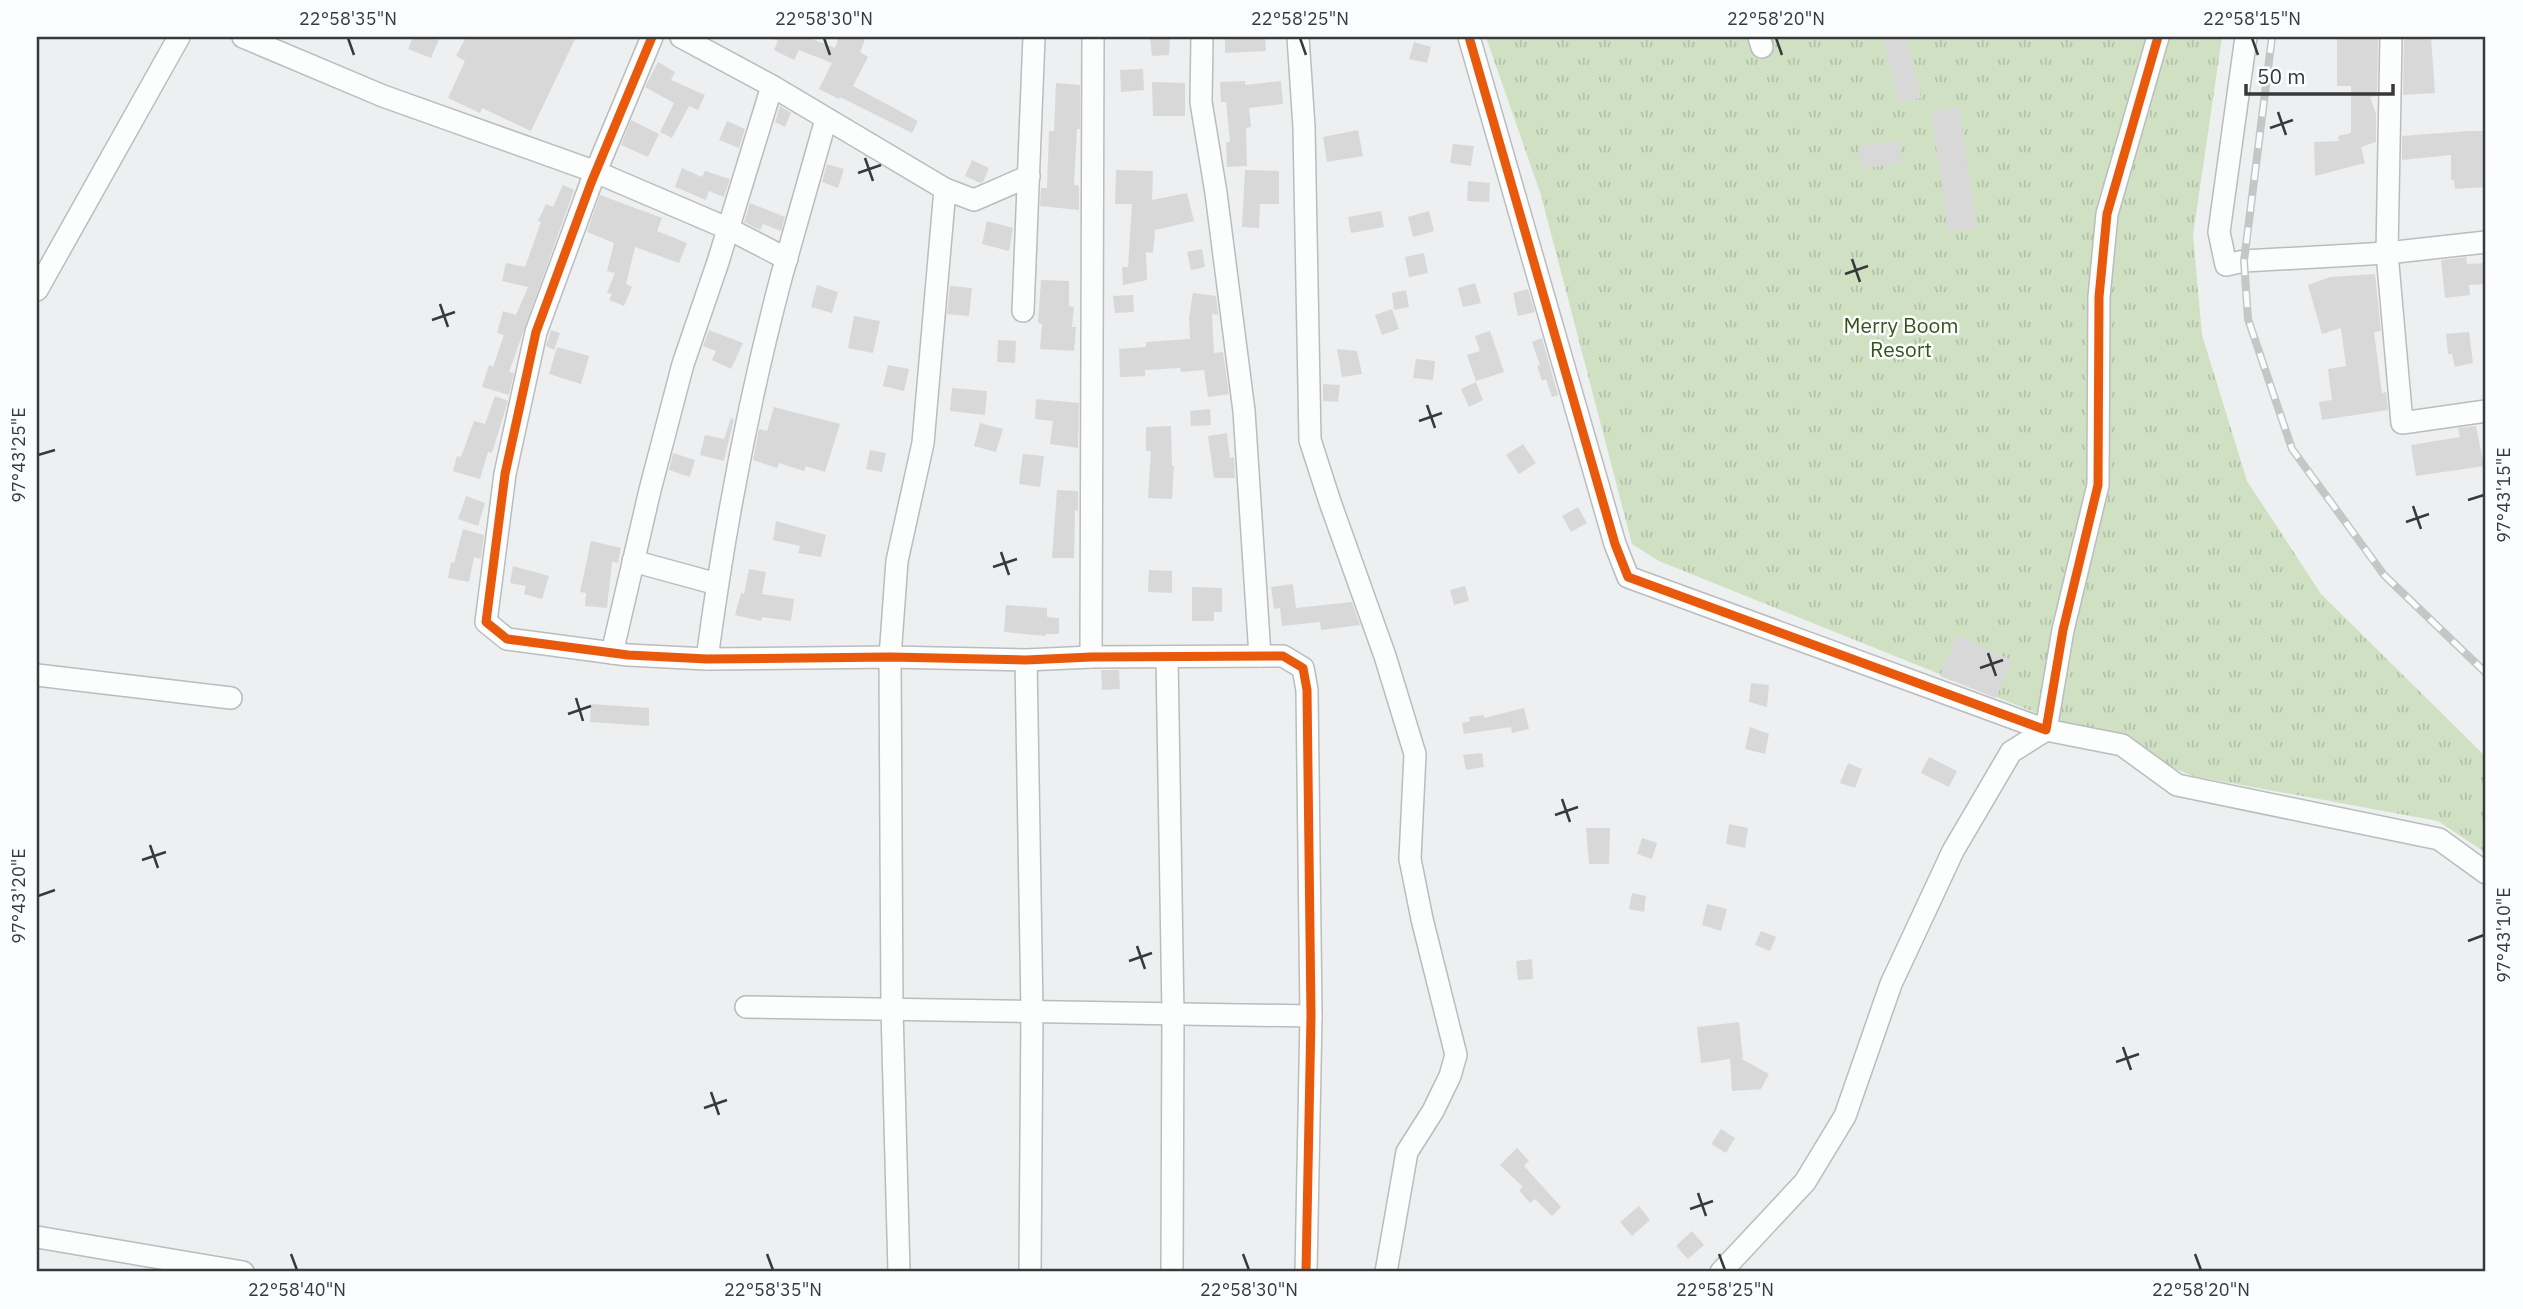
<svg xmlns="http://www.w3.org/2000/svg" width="2523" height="1309" viewBox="0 0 2523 1309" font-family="'IBM Plex Sans',sans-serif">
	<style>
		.grass { fill: url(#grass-tufts) }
		.building { fill: #d8d8d8 }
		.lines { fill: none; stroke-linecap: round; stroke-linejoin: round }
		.minor-casing { stroke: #babcbd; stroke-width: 24 }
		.minor { stroke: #fcfdfd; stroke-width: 21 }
		.rail-casing { stroke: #c5c6c6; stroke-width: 8 }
		.rail { stroke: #fafcfe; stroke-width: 5; stroke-dasharray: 16; stroke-linecap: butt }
		.cycleway-casing { stroke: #fafcfe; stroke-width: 13 }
		.cycleway { stroke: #e8590c; stroke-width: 9 }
		.ticks { fill: none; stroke: #38393a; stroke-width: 2.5 }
		.labels { text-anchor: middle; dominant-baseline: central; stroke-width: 5; stroke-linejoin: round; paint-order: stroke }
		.park-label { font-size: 21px; fill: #385318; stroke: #fafcfe }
		.neatline { fill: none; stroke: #38393a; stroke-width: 2.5 }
		.ticks-label { font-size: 18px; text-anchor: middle; fill: #38393a }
	</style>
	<defs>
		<pattern id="grass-tufts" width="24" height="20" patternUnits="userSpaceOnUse" patternTransform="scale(1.75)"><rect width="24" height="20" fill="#cfe0c3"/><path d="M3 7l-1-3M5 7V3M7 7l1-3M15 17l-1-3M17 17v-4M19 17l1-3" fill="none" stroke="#b2c1a8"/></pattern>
	</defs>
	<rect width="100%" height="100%" fill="#edeff0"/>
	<!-- grass -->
	<polygon class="grass" points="1486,37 2222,37 2193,235 2202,335 2247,481 2321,594 2486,757 2486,853 2438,821 2193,776 1659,561 1632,544 1541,195"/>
	<!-- building -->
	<g class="building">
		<polygon points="413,37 440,37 431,58 408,49"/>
		<polygon points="466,37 576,37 531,131 482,108 480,113 448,98 465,61 456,56"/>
		<polygon points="769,37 807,37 835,48 839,37 866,37 860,52 868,57 853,86 918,121 912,133 840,97 839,99 819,89 832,63 799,50 794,60 774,50 778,41"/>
		<polygon points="1150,37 1170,37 1169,55 1152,56"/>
		<polygon points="1225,37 1265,37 1266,51 1225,53"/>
		<polygon points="1882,37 1906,37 1921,98 1899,103"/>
		<polygon points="2337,37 2378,37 2377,96 2370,97 2376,114 2376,142 2361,147 2365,163 2315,176 2314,142 2339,141 2338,136 2351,133 2351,86 2337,86"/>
		<polygon points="2404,37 2431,37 2435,93 2403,95"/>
		<polygon points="1414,42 1431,47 1427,63 1409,59"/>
		<polygon points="658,62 675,72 671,80 705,95 698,110 689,106 672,138 660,132 674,103 645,87"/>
		<polygon points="1143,69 1144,90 1121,92 1120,70"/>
		<polygon points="1245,81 1245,85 1281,81 1283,104 1249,108 1251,127 1246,128 1247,166 1227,167 1226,142 1230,142 1226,102 1221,102 1220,82"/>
		<polygon points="1152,82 1185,83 1185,116 1153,116"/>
		<polygon points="1056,83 1080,85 1080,129 1077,129 1074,185 1079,186 1079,210 1040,206 1041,188 1047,188 1049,131 1054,131"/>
		<polygon points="780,106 791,113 785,127 775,122"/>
		<polygon points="1959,107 1977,228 1948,232 1931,111"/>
		<polygon points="631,120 659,134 648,157 621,145"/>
		<polygon points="727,121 745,129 739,148 719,140"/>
		<polygon points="1358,130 1363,156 1327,162 1323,137"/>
		<polygon points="2469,131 2485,131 2486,187 2455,189 2454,180 2451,180 2451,155 2402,160 2402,136"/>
		<polygon points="1899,140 1902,163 1861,169 1858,146"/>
		<polygon points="1453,144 1474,146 1471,166 1450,163"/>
		<polygon points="972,160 989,168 983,182 980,183 965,176"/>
		<polygon points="827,164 844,169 838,188 822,182"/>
		<polygon points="682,168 702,177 705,171 730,179 724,197 709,191 706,200 675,187"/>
		<polygon points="1116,170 1153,171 1152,200 1187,193 1194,221 1155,230 1153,253 1146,252 1147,280 1123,285 1122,267 1128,267 1132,204 1115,204"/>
		<polygon points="1245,170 1279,171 1279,204 1260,204 1259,228 1242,227"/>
		<polygon points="1468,181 1490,183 1489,202 1467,201"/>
		<polygon points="563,185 574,190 509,372 514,373 509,395 482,387 489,365 493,367 504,335 497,333 503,311 516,315 528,287 502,281 506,263 525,267 541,222 538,221 546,204 553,207"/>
		<polygon points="600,195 662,218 657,231 687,243 679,263 635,247 626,284 632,287 624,306 609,300 612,294 607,293 615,273 607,271 614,243 587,232"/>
		<polygon points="750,203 785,217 781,231 763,224 760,230 744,222"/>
		<polygon points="1381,211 1384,227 1351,233 1348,217"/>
		<polygon points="1429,211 1434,231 1413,237 1408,217"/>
		<polygon points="987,221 1013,228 1009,251 982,244"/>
		<polygon points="1202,249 1205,267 1191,270 1187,252"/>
		<polygon points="1424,253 1428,273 1409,277 1405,257"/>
		<polygon points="2466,257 2467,264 2486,263 2486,284 2469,285 2470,295 2445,298 2441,260"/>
		<polygon points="2375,274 2381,331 2374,332 2382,393 2386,392 2388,410 2322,420 2319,402 2332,400 2328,369 2346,366 2341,328 2322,334 2308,285 2330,277"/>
		<polygon points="1041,280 1069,281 1069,306 1074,307 1072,327 1076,327 1074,351 1040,349 1042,324 1038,323"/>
		<polygon points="1475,283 1481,303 1463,307 1458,288"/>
		<polygon points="817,285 838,292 832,313 811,307"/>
		<polygon points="950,286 972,288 969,316 947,314"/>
		<polygon points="1528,289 1535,312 1518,316 1513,293"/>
		<polygon points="1406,290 1409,307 1394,310 1392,293"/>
		<polygon points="1193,293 1216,296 1218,315 1212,314 1214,353 1223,352 1229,394 1208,397 1204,370 1181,372 1180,368 1145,370 1145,376 1120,377 1119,349 1146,347 1146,342 1190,339 1189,318"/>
		<polygon points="1133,295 1134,312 1115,313 1113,296"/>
		<polygon points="1392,309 1399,329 1382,335 1375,315"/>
		<polygon points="854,316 880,321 873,353 848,348"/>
		<polygon points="551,330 560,333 554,350 546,346"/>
		<polygon points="709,330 743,343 731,369 712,360 716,351 703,346"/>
		<polygon points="1490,331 1504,372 1476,381 1467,355 1480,351 1475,336"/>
		<polygon points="2469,332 2473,363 2455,367 2452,354 2448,354 2446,334"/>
		<polygon points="1542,338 1558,395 1552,397 1546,379 1542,381 1537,366 1540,365 1532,342"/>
		<polygon points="998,340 1016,341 1015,363 997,362"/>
		<polygon points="557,347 589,356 581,384 549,374"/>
		<polygon points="1337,349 1357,351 1362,374 1342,377"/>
		<polygon points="1416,359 1435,361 1433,380 1413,378"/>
		<polygon points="888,365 909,369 904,391 883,386"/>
		<polygon points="1476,382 1483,400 1469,407 1461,389"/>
		<polygon points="1323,384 1340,385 1338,402 1323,401"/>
		<polygon points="952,388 987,391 985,415 950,411"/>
		<polygon points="495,396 508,401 492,453 488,452 480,479 453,471 457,456 461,457 474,421 485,424"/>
		<polygon points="1036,399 1079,403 1078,448 1050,444 1053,421 1035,419"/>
		<polygon points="774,407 840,424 825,472 806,466 804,471 779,463 777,468 753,460 759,429 767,431"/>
		<polygon points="1210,409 1211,425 1191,426 1190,411"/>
		<polygon points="731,418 734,419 724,461 700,455 705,435 724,439"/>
		<polygon points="980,423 1003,429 996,452 974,446"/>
		<polygon points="1171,426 1172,466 1174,466 1172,499 1148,498 1151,451 1146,451 1146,427"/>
		<polygon points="2476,426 2484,466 2416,476 2411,445 2460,437 2458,428"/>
		<polygon points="1227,433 1230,458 1234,457 1235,478 1214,478 1208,436"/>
		<polygon points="1523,444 1536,463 1519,474 1506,455"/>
		<polygon points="870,450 886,453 882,472 866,469"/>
		<polygon points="673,453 695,460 690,477 669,470"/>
		<polygon points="1023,454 1044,456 1040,487 1019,484"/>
		<polygon points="1057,490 1078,491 1078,511 1075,510 1074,558 1052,558"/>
		<polygon points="466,496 485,503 478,526 458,519"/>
		<polygon points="1578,507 1587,523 1571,532 1562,516"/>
		<polygon points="776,521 826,535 821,557 798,553 800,546 773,540"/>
		<polygon points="463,529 484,535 481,559 474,557 469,582 448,578 451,562 454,563"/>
		<polygon points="591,541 621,548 618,563 612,562 607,608 585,606 586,593 580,592"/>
		<polygon points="513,566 549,576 542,599 524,594 526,586 510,583"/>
		<polygon points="749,569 766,572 762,594 794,599 791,621 762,617 761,621 735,615 741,593 744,594"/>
		<polygon points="1149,570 1172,571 1172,593 1148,592"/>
		<polygon points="1293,584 1296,608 1352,602 1360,625 1321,630 1320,622 1282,626 1280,608 1274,609 1271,587"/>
		<polygon points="1465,586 1469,601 1454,605 1450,590"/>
		<polygon points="1192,587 1222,588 1222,612 1214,612 1214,621 1192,621"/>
		<polygon points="1006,605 1047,608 1047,617 1059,618 1059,634 1046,634 1046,636 1004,632"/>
		<polygon points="1957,635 2013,661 1996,698 1940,676"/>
		<polygon points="1101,670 1119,670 1120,689 1102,690"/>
		<polygon points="1751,683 1769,685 1767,707 1749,702"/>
		<polygon points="591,704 649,708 649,726 590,722"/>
		<polygon points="1524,708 1529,729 1512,733 1511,727 1464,734 1462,723 1470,721 1469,717 1484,715 1484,718"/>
		<polygon points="1750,727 1769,734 1765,754 1745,749"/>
		<polygon points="1482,753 1484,767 1466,770 1463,755"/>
		<polygon points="1929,757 1957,771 1949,787 1921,773"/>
		<polygon points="1848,763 1862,769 1855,788 1840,783"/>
		<polygon points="1729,824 1748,828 1745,848 1726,844"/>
		<polygon points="1586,828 1610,828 1609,864 1589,864"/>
		<polygon points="1642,838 1657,843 1652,859 1637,854"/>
		<polygon points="1632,893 1646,896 1644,912 1629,909"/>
		<polygon points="1707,904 1727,909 1721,931 1702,925"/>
		<polygon points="1761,931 1776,937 1770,951 1755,945"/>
		<polygon points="1532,959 1533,979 1518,980 1516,961"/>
		<polygon points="1739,1022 1743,1058 1740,1058 1769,1074 1761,1089 1732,1091 1730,1059 1701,1063 1697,1027"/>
		<polygon points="1721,1129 1735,1138 1726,1153 1711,1144"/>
		<polygon points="1517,1148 1529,1161 1524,1166 1561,1207 1552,1216 1535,1199 1530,1203 1519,1190 1523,1187 1500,1165"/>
		<polygon points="1639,1206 1650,1220 1632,1236 1620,1222"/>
		<polygon points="1692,1231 1704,1245 1688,1259 1676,1246"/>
	</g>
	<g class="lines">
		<!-- minor casing -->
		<g class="minor-casing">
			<g id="minor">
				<polyline points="243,37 383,96 596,172 729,229 787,259"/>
				<polyline points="652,37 591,183 536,332 505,474 486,622 507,639 628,655 707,659 890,657 1026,660 1091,657 1283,656 1303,668 1307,690 1311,1016 1306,1272"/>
				<polyline points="681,37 772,86 945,189 923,443 897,561 890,657 892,1009 899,1272"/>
				<polyline points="1202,37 1201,102 1216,193 1244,411 1260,656"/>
				<polyline points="1298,37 1304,127 1310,440 1330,502 1385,656 1415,754 1410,859 1422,919 1456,1055 1450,1076 1433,1111 1407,1152 1386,1272"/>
				<polyline points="1469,37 1615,544 1628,577 2046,730 2063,630 2098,485 2099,297 2107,214 2158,37"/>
				<polyline points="1759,37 1762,47"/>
				<polyline points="2246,37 2219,232 2226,265 2244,261 2387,253 2486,242"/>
				<polyline points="2391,37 2387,253 2402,423 2486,411"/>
				<polyline points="945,189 974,200 1029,176"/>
				<polyline points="37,290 179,37"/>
				<polyline points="1023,311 1034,37"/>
				<polyline points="633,561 717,584"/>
				<polyline points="612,653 650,490 683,364 718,262 772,86"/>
				<polyline points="1091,657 1093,37"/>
				<polyline points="1167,657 1173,1014 1172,1272"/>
				<path d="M707,659C724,531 748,403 781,278C796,225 811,172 826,119"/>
				<polyline points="1026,660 1032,1012 1030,1272"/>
				<polyline points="37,675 231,698"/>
				<polyline points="746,1007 1311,1016"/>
				<polyline points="37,1237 243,1272"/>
				<polyline points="1721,1272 1805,1182 1845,1116 1891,984 1953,851 2011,752 2046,730 2122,745 2177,785 2439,839 2486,873"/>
			</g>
		</g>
		<!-- minor -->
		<use href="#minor" class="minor"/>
		<!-- rail casing -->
		<g class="rail-casing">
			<polyline id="rail" points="2272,37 2244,261 2248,319 2292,449 2384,575 2486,673"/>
		</g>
		<!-- rail -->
		<use href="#rail" class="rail"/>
		<!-- cycleway casing -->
		<g class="cycleway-casing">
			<g id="cycleway">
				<polyline points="652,37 591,183 536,332 505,474 486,622 507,639 628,655 707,659 890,657 1026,660 1091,657 1283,656 1303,668 1307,690 1311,1016 1306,1272"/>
				<polyline points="1469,37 1615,544 1628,577 2046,730 2063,630 2098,485 2099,297 2107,214 2158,37"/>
			</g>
		</g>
		<!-- cycleway -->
		<use href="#cycleway" class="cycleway"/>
	</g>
	<!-- ticks -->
	<path class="ticks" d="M348,38L354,55M824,38L830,55M1300,38L1306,55M1776,38L1782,55M2252,38L2258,55M2278,112L2286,135M2270,128L2293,120M865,158L873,181M858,173L881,165M1852,259L1860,282M1845,274L1868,266M440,304L448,327M432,320L455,312M1427,405L1435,428M1419,421L1442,413M38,455L55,450M2468,500L2484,495M2413,506L2421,529M2406,522L2429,514M1001,552L1009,575M993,567L1017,559M1988,653L1996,676M1980,668L2003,660M576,698L583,721M568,714L591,706M1562,799L1570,822M1555,815L1578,807M150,845L158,868M142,860L166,852M38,896L55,890M2468,941L2484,935M1137,946L1145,969M1129,961L1152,953M2123,1047L2131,1070M2116,1062L2139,1054M711,1092L719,1115M704,1108L727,1100M1698,1193L1706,1216M1690,1209L1713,1201M291,1254L297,1270M767,1254L773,1270M1243,1254L1249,1270M1719,1254L1725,1270M2195,1254L2201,1270"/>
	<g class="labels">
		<!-- park labels -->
		<g class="park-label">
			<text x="1901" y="325">Merry Boom<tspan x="1901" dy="24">Resort</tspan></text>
		</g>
	</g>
	<!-- border -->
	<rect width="2523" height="1309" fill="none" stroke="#fafcfe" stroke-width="77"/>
	<!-- scale -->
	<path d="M2246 84v10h147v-10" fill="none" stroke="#38393a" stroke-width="3.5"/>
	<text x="2257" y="84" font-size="21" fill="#38393a" stroke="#fafcfe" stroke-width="5" paint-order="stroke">50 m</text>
	<rect x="38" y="38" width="2446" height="1232" class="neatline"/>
	<g class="ticks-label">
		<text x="348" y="25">22°58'35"N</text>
		<text x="824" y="25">22°58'30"N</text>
		<text x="1300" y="25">22°58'25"N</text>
		<text x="1776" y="25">22°58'20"N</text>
		<text x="2252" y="25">22°58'15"N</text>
		<text transform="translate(19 455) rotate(-90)" y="6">97°43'25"E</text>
		<text transform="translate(2504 495) rotate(-90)" y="6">97°43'15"E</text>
		<text transform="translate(19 896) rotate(-90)" y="6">97°43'20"E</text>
		<text transform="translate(2504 935) rotate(-90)" y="6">97°43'10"E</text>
		<text x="297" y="1296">22°58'40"N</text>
		<text x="773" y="1296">22°58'35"N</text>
		<text x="1249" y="1296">22°58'30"N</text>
		<text x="1725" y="1296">22°58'25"N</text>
		<text x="2201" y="1296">22°58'20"N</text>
	</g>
</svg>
